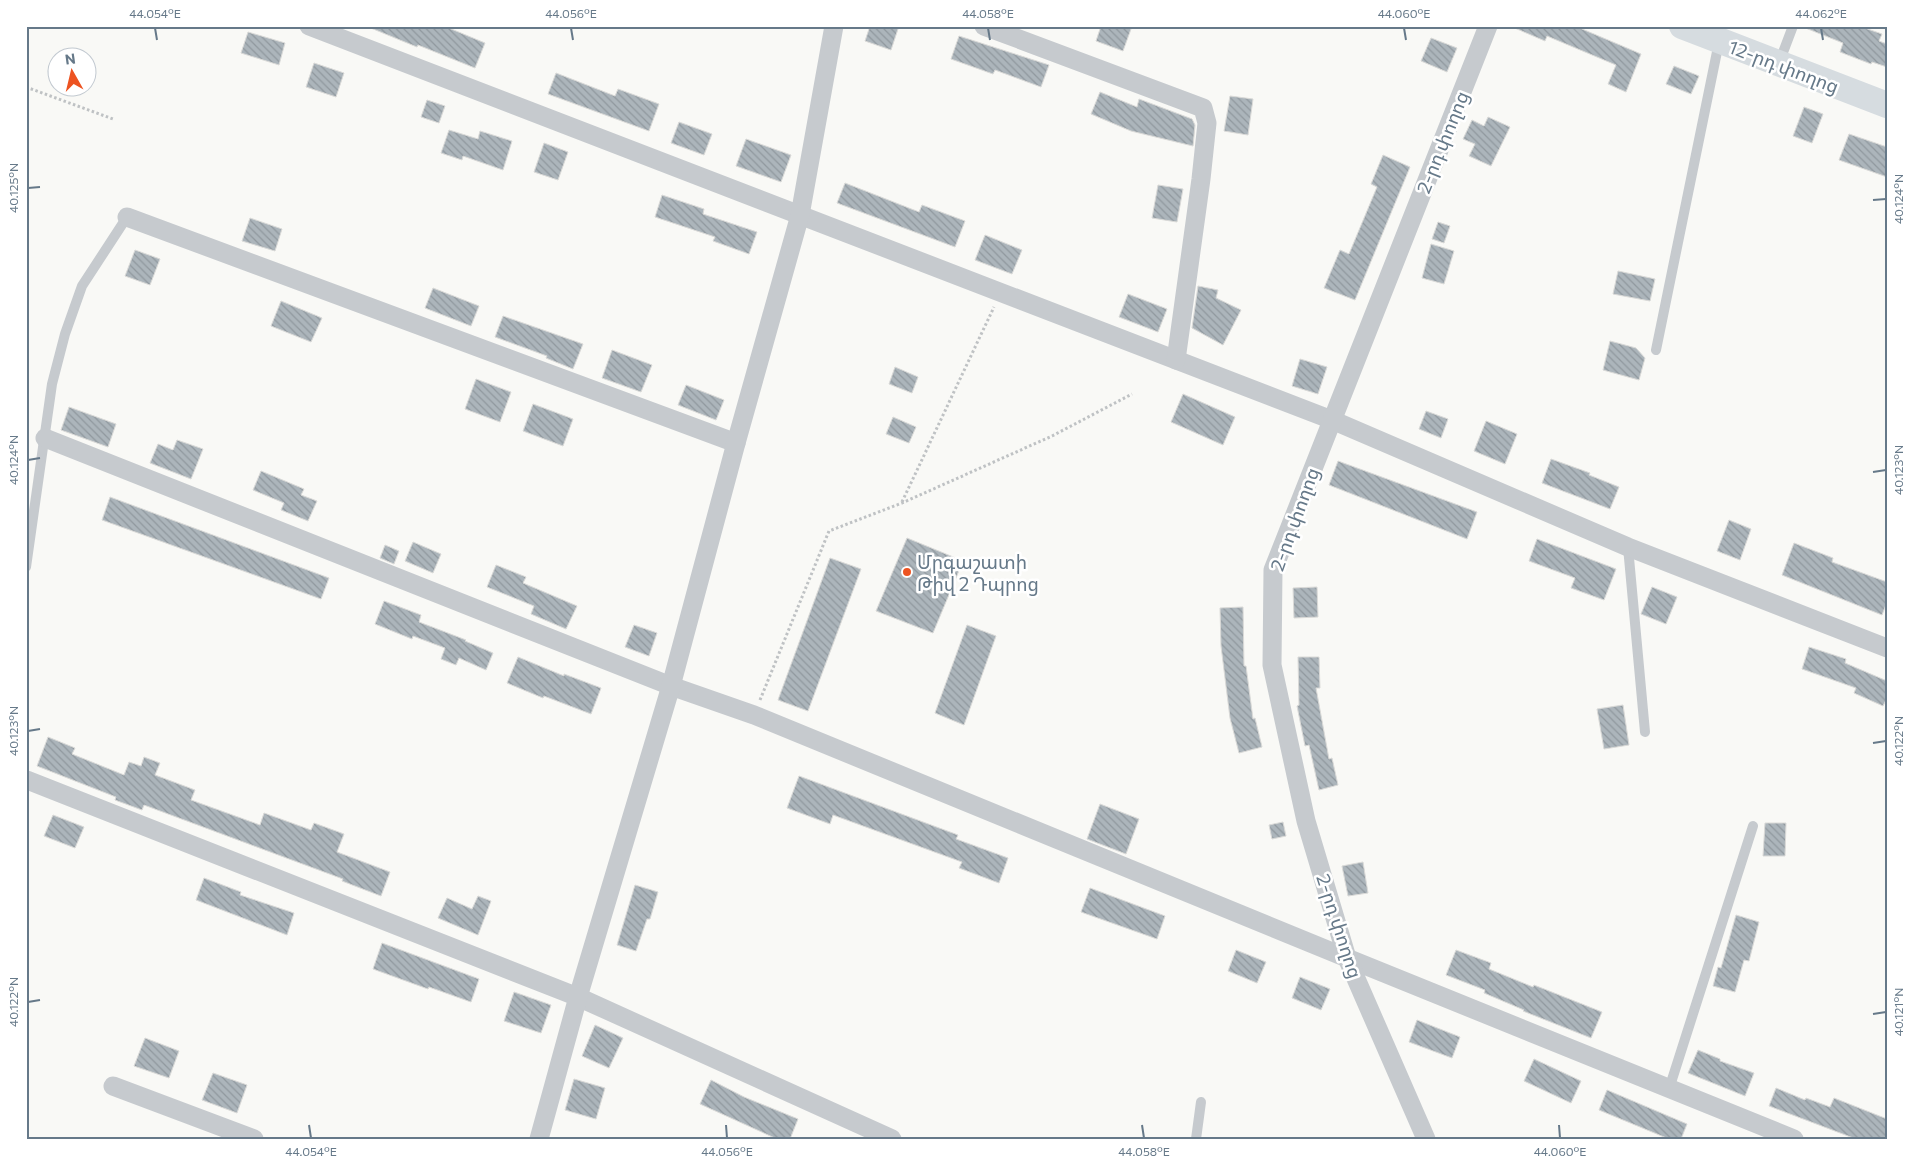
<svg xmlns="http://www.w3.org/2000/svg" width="1913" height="1165" viewBox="0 0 1913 1165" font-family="Commissioner,'Noto Sans Armenian',sans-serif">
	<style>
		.building { fill: url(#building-back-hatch); stroke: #dadad8 }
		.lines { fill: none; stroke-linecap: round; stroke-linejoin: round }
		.path { stroke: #bfc2c4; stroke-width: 3; stroke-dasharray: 2.5 2.5; stroke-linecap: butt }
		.lane { stroke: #c6cace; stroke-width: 10 }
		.street { stroke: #c6cace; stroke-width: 19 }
		.secondary { stroke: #d6dce0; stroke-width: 26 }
		.ticks { fill: none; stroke: #667989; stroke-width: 2 }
		.poi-dot { fill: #ed5321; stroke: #fff; stroke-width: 2 }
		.labels { text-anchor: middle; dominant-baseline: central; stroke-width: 5; stroke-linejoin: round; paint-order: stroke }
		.street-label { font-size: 19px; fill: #667989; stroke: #fff }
		.poi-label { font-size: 19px; fill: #667989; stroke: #fff; text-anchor: start }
		.neatline { fill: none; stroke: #667989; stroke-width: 2 }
		.ticks-label { font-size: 12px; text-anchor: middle; fill: #667989 }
	</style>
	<defs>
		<pattern id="building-back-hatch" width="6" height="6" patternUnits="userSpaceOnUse" patternTransform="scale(1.25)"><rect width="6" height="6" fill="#acb5bb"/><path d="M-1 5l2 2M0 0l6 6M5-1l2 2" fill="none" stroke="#90989e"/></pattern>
	</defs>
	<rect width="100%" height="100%" fill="#f9f9f6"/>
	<!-- building -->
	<g class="building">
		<polygon points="366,26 444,26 485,43 475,68 418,45 417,47"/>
		<polygon points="870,26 899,26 891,50 865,41"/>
		<polygon points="1101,26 1124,26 1131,29 1123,51 1096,41"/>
		<polygon points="1510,26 1575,26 1641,54 1626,92 1608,84 1616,65 1547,36 1545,41"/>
		<polygon points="1859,26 1882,34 1879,41 1887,44 1887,67 1872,62 1871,64 1840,52 1843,43 1803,27"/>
		<polygon points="248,32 285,43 279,65 241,53"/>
		<polygon points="959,36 1049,65 1041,87 995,70 993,74 951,59"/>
		<polygon points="1431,38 1457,48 1447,72 1421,61"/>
		<polygon points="314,63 344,73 336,97 306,87"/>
		<polygon points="1674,66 1699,76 1691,94 1666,84"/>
		<polygon points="556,73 615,96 618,89 659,104 649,131 548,94"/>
		<polygon points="1100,92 1137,107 1139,99 1192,119 1195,125 1193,146 1131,131 1091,114"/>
		<polygon points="1230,96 1253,99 1248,135 1224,131"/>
		<polygon points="427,100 445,106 439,123 421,117"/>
		<polygon points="1804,107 1823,114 1812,143 1793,136"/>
		<polygon points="1488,117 1510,127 1491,166 1469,156 1475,144 1463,139 1472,120 1484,126"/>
		<polygon points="679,122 712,134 704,155 671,143"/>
		<polygon points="449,130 478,139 480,131 512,141 503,170 463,156 462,160 441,153"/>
		<polygon points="1849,134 1887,147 1887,177 1839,160"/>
		<polygon points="746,139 791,155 781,182 736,166"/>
		<polygon points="544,143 568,152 558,180 534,172"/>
		<polygon points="1383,155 1410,167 1355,300 1324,288 1340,250 1349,254 1377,187 1371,184"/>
		<polygon points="845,183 919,212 922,205 965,221 955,247 837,203"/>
		<polygon points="1158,185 1183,189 1177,222 1152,218"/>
		<polygon points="662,195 704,209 703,214 757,232 749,254 713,241 715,237 655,217"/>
		<polygon points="250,218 282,229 275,251 242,241"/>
		<polygon points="1438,222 1450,226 1444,243 1432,239"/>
		<polygon points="985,235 1022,250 1012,274 975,260"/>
		<polygon points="1431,244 1454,251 1444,284 1422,278"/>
		<polygon points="135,250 160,259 150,285 125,276"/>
		<polygon points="1618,271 1655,279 1650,301 1613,294"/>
		<polygon points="1198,286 1218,290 1216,298 1241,310 1223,345 1192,328"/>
		<polygon points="433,288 479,306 471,326 425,308"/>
		<polygon points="1128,294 1167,309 1158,332 1119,317"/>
		<polygon points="281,301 322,318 311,342 271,326"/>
		<polygon points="503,316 583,344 573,369 546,358 547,356 495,337"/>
		<polygon points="1610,341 1636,348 1645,358 1639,380 1603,370"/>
		<polygon points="612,350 652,365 641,392 602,378"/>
		<polygon points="1300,359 1327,367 1318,394 1292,386"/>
		<polygon points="895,367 918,377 912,393 889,384"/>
		<polygon points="476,379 511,392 500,422 465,409"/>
		<polygon points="686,385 724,400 716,420 678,405"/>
		<polygon points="1183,394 1235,417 1223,445 1171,422"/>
		<polygon points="533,404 573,419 563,446 523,431"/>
		<polygon points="69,407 116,424 108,447 61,430"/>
		<polygon points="1426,411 1448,419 1441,438 1419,429"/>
		<polygon points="893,417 916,427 909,443 886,434"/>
		<polygon points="1486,421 1517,434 1505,464 1474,451"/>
		<polygon points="177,440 203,449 191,479 150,463 158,444 173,450"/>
		<polygon points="1551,459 1590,473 1589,475 1619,487 1610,509 1542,483"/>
		<polygon points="1338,461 1477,512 1467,539 1329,485"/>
		<polygon points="261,471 304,489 301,495 317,501 308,521 281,510 284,503 253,490"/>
		<polygon points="110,497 329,578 321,599 102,520"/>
		<polygon points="1729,520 1751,529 1740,560 1717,551"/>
		<polygon points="907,538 963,561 933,633 876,611"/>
		<polygon points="1537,539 1616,569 1604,600 1571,588 1575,578 1529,561"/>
		<polygon points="413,542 441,554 433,573 405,561"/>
		<polygon points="1794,543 1833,558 1832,562 1887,582 1887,602 1882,615 1782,575"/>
		<polygon points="385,545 399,551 394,564 380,558"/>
		<polygon points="830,558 861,569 808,711 778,700"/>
		<polygon points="496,565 526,577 523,583 577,606 566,629 531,614 534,606 487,587"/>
		<polygon points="1317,587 1318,617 1294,618 1293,588"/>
		<polygon points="1652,587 1677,597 1666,624 1641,614"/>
		<polygon points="384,601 421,615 419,622 466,640 465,641 493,653 486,670 459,658 456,665 441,659 445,648 413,636 412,639 375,624"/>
		<polygon points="1243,607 1244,666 1246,666 1253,719 1255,718 1262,747 1239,753 1230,718 1221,646 1220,608"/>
		<polygon points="634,625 657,633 649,656 625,647"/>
		<polygon points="967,625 996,636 964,725 935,713"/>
		<polygon points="1809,647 1846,659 1845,663 1887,681 1887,698 1883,706 1854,693 1856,688 1802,669"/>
		<polygon points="518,657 564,676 564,674 601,688 591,714 544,696 543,698 507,683"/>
		<polygon points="1298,657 1319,657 1320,688 1316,688 1329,759 1332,758 1338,785 1319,790 1309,745 1305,746 1297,706 1299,705"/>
		<polygon points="1623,705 1629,745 1604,749 1597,709"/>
		<polygon points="48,737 75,748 72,754 124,775 129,762 141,766 144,757 160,763 155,775 195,790 191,800 260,825 264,813 311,830 314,823 344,834 337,852 390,872 381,896 342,881 343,879 144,805 142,810 115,800 116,797 37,766"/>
		<polygon points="799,776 958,835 956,839 1008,858 999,883 959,868 962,862 833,815 830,824 787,808"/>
		<polygon points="1100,804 1139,819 1126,854 1087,839"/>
		<polygon points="53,815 84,827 75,848 44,836"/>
		<polygon points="1283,822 1286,836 1272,839 1269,825"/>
		<polygon points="1765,823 1786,823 1785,856 1763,856"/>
		<polygon points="1363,862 1368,893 1348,896 1342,866"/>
		<polygon points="204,878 241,892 240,895 294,913 287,935 196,900"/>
		<polygon points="635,885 658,892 650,919 647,919 636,951 617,945"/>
		<polygon points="1090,888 1165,916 1157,939 1081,912"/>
		<polygon points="478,896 491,901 478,935 438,918 447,898 472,909"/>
		<polygon points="1736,915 1759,922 1749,961 1744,960 1735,992 1713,986 1718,967 1721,968"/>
		<polygon points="382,943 479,979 471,1002 429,987 428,989 373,969"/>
		<polygon points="1236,950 1266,962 1257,983 1228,971"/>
		<polygon points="1456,950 1491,963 1489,969 1533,987 1534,985 1602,1012 1591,1038 1523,1011 1524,1010 1484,993 1485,990 1446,975"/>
		<polygon points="1300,977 1330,989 1321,1010 1292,998"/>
		<polygon points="514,992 551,1005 541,1033 504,1021"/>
		<polygon points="1417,1020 1460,1037 1452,1058 1409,1042"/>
		<polygon points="595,1025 623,1038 609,1068 582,1056"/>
		<polygon points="145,1038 179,1051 169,1078 134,1066"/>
		<polygon points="1698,1050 1720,1059 1720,1061 1754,1073 1745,1096 1688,1073"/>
		<polygon points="1534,1059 1581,1081 1571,1103 1524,1081"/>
		<polygon points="213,1073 247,1085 237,1113 202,1100"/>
		<polygon points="574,1079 605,1088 596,1119 565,1110"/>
		<polygon points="711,1080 744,1097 798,1119 790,1139 777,1139 700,1104"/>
		<polygon points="1776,1088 1805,1100 1806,1098 1830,1107 1834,1098 1887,1119 1887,1139 1856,1139 1769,1106"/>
		<polygon points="1607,1090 1687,1124 1681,1139 1669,1139 1599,1110"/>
	</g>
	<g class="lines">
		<!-- path -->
		<g class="path">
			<polyline points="26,87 113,119"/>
			<polyline points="902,502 994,307"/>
			<polyline points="760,700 829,531 902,503 1052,436 1132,394"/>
		</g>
		<!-- lane -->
		<g class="lane">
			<polyline points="1779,63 1793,26"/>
			<polyline points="1656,350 1719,42"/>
			<polyline points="1628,547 1645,732"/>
			<polyline points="26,567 52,384 65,334 82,286 127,217"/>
			<polyline points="1669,1089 1753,826"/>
			<polyline points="1196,1139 1201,1102"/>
		</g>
		<!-- street -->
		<g class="street">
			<polyline points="309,26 1332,420 1628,547 1887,648"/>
			<polyline points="984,26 1203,108 1207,123 1201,179 1176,360"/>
			<polyline points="127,217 736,443"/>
			<polyline points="45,438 671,686 754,715 1347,958 1794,1139"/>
			<polyline points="27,780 578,997 892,1139"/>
			<polyline points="113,1086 254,1139"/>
			<polyline points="539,1139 578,997 671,686 736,443 800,215 834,26"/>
			<polyline points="1426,1139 1347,958 1306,821 1272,665 1273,570 1488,26"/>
		</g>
		<!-- secondary -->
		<polyline class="secondary" points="1682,26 1887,105"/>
	</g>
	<!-- ticks -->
	<path class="ticks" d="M155,28L157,40M571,28L573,40M988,28L990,40M1404,28L1406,40M1821,28L1823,40M28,188L40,187M1873,200L1886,199M28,460L40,458M1873,472L1886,470M28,731L40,729M1873,743L1886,741M28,1002L40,1000M1873,1014L1886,1012M309,1125L311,1138M726,1125L727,1138M1142,1125L1144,1138M1559,1125L1560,1138"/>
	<!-- markers -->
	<circle class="poi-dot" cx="907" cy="572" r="5"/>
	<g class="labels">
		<!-- street labels -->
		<g class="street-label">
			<text transform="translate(1784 66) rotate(21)">12-րդ փողոց</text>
			<text transform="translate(1442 142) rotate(-68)">2-րդ փողոց</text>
			<text transform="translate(1294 519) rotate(-70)">2-րդ փողոց</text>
			<text transform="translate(1340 926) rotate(72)">2-րդ փողոց</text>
		</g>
		<!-- poi labels -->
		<g class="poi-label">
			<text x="917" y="561">Մրգաշատի<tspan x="917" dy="22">Թիվ 2 Դպրոց</tspan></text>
		</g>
	</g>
	<!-- border -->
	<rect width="1913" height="1165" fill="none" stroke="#ffffff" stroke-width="55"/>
	<!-- north arrow -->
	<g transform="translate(72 72) rotate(352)"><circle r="24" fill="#ffffff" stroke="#c2c9d0"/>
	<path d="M0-4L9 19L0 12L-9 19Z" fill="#ed5321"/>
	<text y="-8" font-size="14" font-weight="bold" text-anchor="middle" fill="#667989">N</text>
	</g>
	<rect x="28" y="28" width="1858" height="1110" class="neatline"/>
	<g class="ticks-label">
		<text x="155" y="18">44.054°E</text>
		<text x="571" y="18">44.056°E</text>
		<text x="988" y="18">44.058°E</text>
		<text x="1404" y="18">44.060°E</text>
		<text x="1821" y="18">44.062°E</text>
		<text transform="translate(14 188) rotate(-90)" y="4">40.125°N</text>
		<text transform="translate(1899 199) rotate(-90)" y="4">40.124°N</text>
		<text transform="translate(14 460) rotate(-90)" y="4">40.124°N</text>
		<text transform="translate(1899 470) rotate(-90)" y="4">40.123°N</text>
		<text transform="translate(14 731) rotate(-90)" y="4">40.123°N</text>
		<text transform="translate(1899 741) rotate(-90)" y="4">40.122°N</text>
		<text transform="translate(14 1002) rotate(-90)" y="4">40.122°N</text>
		<text transform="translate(1899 1012) rotate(-90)" y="4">40.121°N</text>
		<text x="311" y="1156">44.054°E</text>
		<text x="727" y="1156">44.056°E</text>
		<text x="1144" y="1156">44.058°E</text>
		<text x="1560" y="1156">44.060°E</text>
	</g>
</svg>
